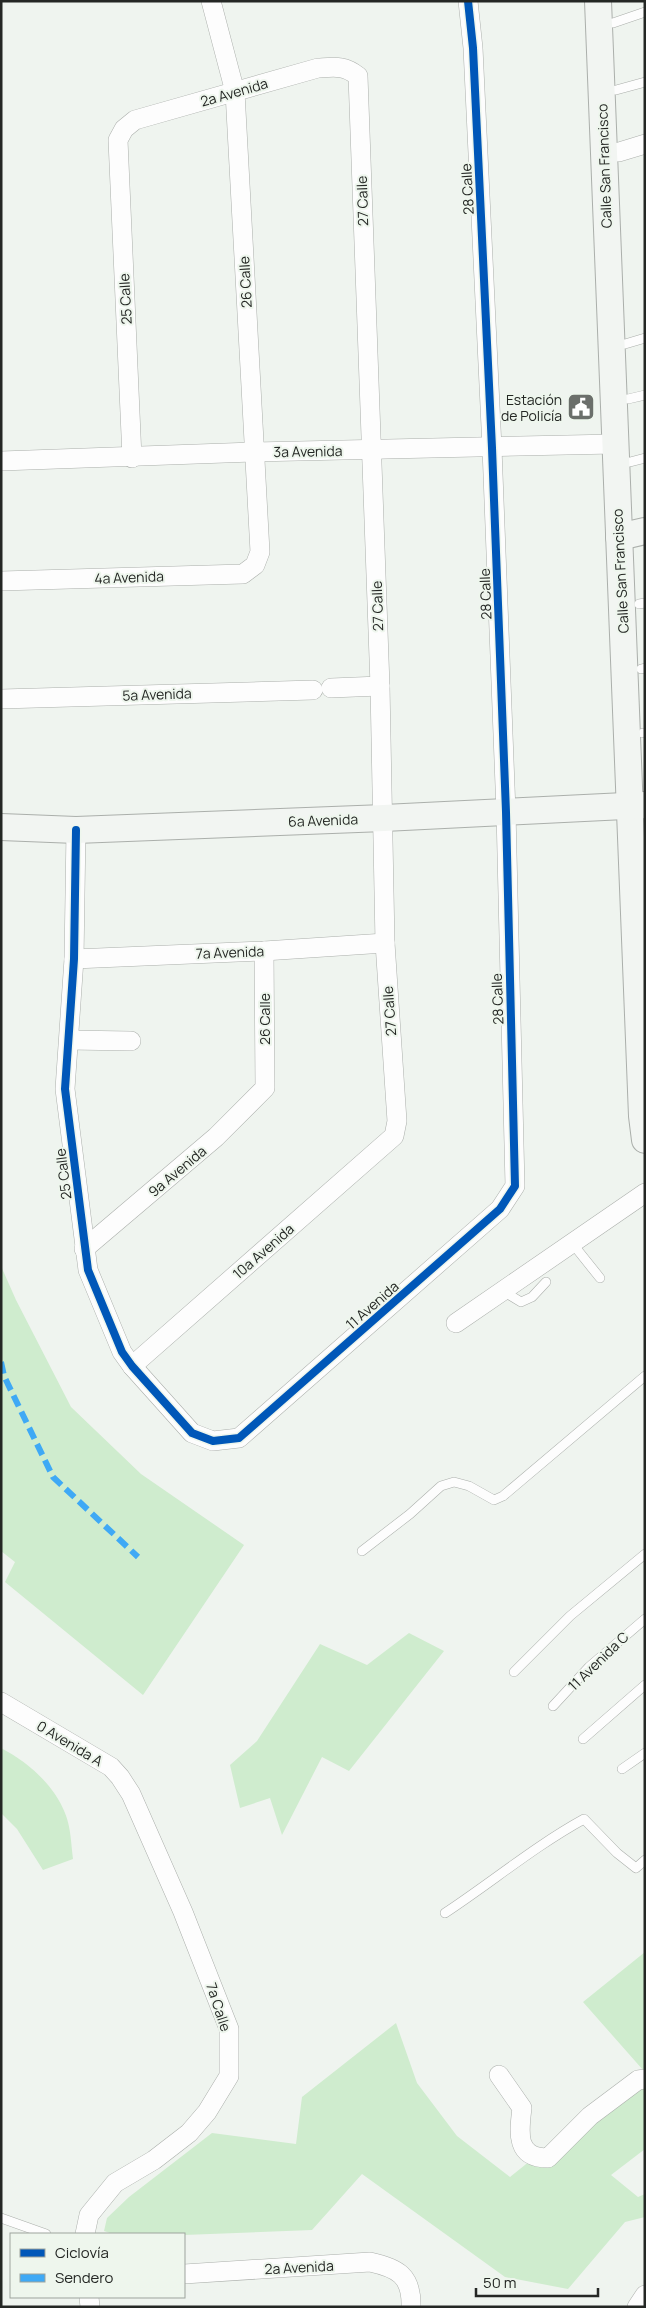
<svg xmlns="http://www.w3.org/2000/svg" width="646" height="2308" viewBox="0 0 646 2308" font-family="Manrope,sans-serif">
	<style>
		.green { fill: #cfecce }
		.lines { fill: none; stroke-linecap: round; stroke-linejoin: round }
		.lane-casing { stroke: #abafab; stroke-width: 10 }
		.street-casing { stroke: #abafab; stroke-width: 20 }
		.secondary-casing { stroke: #abafab; stroke-width: 28 }
		.lane { stroke: #fdfdfd; stroke-width: 9 }
		.street { stroke: #fdfdfd; stroke-width: 19 }
		.secondary { stroke: #f2f5f2; stroke-width: 26 }
		.quiet { stroke: #3fa9f5; stroke-width: 6; stroke-dasharray: 12 6; stroke-linecap: butt }
		.cycleway-casing { stroke: #eef6ed; stroke-width: 11 }
		.cycleway { stroke: #0057b8; stroke-width: 8 }
		.labels { text-anchor: middle; dominant-baseline: central; stroke-width: 4; stroke-linejoin: round; paint-order: stroke }
		.street-label { font-size: 14px; fill: #242724; stroke: #eef6ed }
		.poi-label { font-size: 14px; fill: #242724; stroke: #eef6ed; text-anchor: end }
	</style>
	<rect width="100%" height="100%" fill="#eff4ef"/>
	<!-- green -->
	<g class="green">
		<polygon points="1,1266 16,1300 71,1407 141,1474 244,1545 143,1695 5,1582 15,1562 1,1551"/>
		<polygon points="409,1633 444,1651 349,1771 322,1757 282,1835 270,1798 240,1808 230,1765 257,1741 320,1644 367,1665"/>
		<path d="M1,1748C28,1762 54,1785 65,1813C71,1827 71,1845 73,1859L43,1870L17,1829L1,1813Z"/>
		<polygon points="645,1952 645,2149 611,2175 638,2197 645,2194 645,2217 625,2222 568,2289 505,2277 362,2174 312,2230 184,2235 113,2234 104,2231 107,2218 129,2197 212,2133 296,2144 302,2097 396,2023 417,2083 457,2136 510,2177 643,2070 583,2002"/>
	</g>
	<g class="lines">
		<!-- lane casing -->
		<g class="lane-casing">
			<g id="lane">
				<polyline points="613,23 645,12"/>
				<polyline points="616,90 645,82"/>
				<polyline points="625,344 645,338"/>
				<polyline points="628,399 645,395"/>
				<polyline points="630,462 645,458"/>
				<polyline points="639,604 645,603"/>
				<polyline points="641,669 645,668"/>
				<polyline points="643,733 645,733"/>
				<polyline points="572,1243 600,1278"/>
				<polyline points="503,1291 521,1302 532,1297 546,1282"/>
				<polyline points="362,1551 410,1514 441,1486 454,1482 469,1486 494,1500 503,1496 645,1376"/>
				<polyline points="514,1672 570,1616 645,1554"/>
				<polyline points="553,1706 589,1667 645,1619"/>
				<polyline points="583,1739 645,1685"/>
				<polyline points="622,1769 645,1753"/>
				<path d="M445,1913C492,1882 535,1846 584,1819L617,1853L636,1868L645,1860"/>
				<polyline points="1,2218 46,2234"/>
			</g>
		</g>
		<!-- street casing -->
		<g class="street-casing">
			<g id="street">
				<polyline points="619,152 645,144"/>
				<polyline points="1,461 253,452 614,444"/>
				<polyline points="1,581 243,574 255,565 260,552 235,92 211,1"/>
				<polyline points="331,688 380,686"/>
				<polyline points="1,699 313,690"/>
				<polyline points="76,830 74,959 65,1089 88,1270 122,1352 132,1366 192,1433 213,1441 239,1438 500,1209 515,1186 506,812 492,448 473,48 468,1"/>
				<polyline points="74,959 264,951 385,943"/>
				<polyline points="69,1040 131,1041"/>
				<polyline points="84,1249 216,1137 265,1088 264,951"/>
				<polyline points="456,1323 645,1193"/>
				<path d="M132,1366L394,1136L397,1121L385,943L380,686L358,76C344,65 335,67 318,68L135,120L124,129L118,140L132,458"/>
				<polyline points="1,1702 111,1767 120,1777 131,1794 183,1912 229,2029 229,2076 207,2112 189,2133 154,2160 115,2183 89,2215 85,2234"/>
				<path d="M499,2075L522,2108C519,2132 515,2158 548,2158L590,2116L638,2080L645,2079"/>
				<path d="M184,2274L370,2262C397,2268 412,2275 411,2307"/>
				<polyline points="89,2297 90,2307"/>
				<polyline points="637,2307 645,2295"/>
			</g>
		</g>
		<!-- secondary casing -->
		<g class="secondary-casing">
			<g id="secondary">
				<polyline points="598,1 642,1116 645,1140"/>
				<polyline points="619,537 645,531"/>
				<polyline points="1,827 76,830 384,818 645,805"/>
			</g>
		</g>
		<!-- lane -->
		<use href="#lane" class="lane"/>
		<!-- street -->
		<use href="#street" class="street"/>
		<!-- secondary -->
		<use href="#secondary" class="secondary"/>
		<!-- quiet -->
		<polyline class="quiet" points="1,1362 4,1376 53,1477 138,1557"/>
		<!-- cycleway casing -->
		<g class="cycleway-casing">
			<polyline id="cycleway" points="76,830 74,959 65,1089 88,1270 122,1352 132,1366 192,1433 213,1441 239,1438 500,1209 515,1186 506,812 492,448 473,48 468,1"/>
		</g>
		<!-- cycleway -->
		<use href="#cycleway" class="cycleway"/>
	</g>
	<!-- icons -->
	<defs>
		<g id="civic-square" transform="scale(1.4375)"><rect x="-9" y="-9" width="18" height="18" rx="4" fill="#6b6f6b" stroke="#eef6ed"/><path d="M-.6-6.5H3V-4.5H.6V-3L4-1V1h2V6H-6V1h2V-1L-.6-3ZM-1.2 2.5V6h2.4V2.5Z" fill="#fff"/></g>
	</defs>
	<g fill-rule="evenodd">
		<use href="#civic-square" x="581" y="407"/>
	</g>
	<g class="labels">
		<!-- street labels -->
		<g class="street-label">
			<text transform="translate(234 92) rotate(-16)">2a Avenida</text>
			<text transform="translate(604 166) rotate(-92)">Calle San Francisco</text>
			<text transform="translate(467 189) rotate(-93)">28 Calle</text>
			<text transform="translate(362 201) rotate(-92)">27 Calle</text>
			<text transform="translate(245 282) rotate(-93)">26 Calle</text>
			<text transform="translate(125 299) rotate(-93)">25 Calle</text>
			<text transform="translate(308 451) rotate(-1)">3a Avenida</text>
			<text transform="translate(620 571) rotate(-93)">Calle San Francisco</text>
			<text transform="translate(129 577) rotate(-2)">4a Avenida</text>
			<text transform="translate(485 594) rotate(-92)">28 Calle</text>
			<text transform="translate(377 606) rotate(-92)">27 Calle</text>
			<text transform="translate(157 694) rotate(-2)">5a Avenida</text>
			<text transform="translate(323 820) rotate(-2)">6a Avenida</text>
			<text transform="translate(230 952) rotate(-2)">7a Avenida</text>
			<text transform="translate(497 999) rotate(-92)">28 Calle</text>
			<text transform="translate(389 1011) rotate(-94)">27 Calle</text>
			<text transform="translate(264 1019) rotate(-90)">26 Calle</text>
			<text transform="translate(177 1171) rotate(-40)">9a Avenida</text>
			<text transform="translate(63 1174) rotate(-97)">25 Calle</text>
			<text transform="translate(263 1251) rotate(-41)">10a Avenida</text>
			<text transform="translate(372 1305) rotate(-41)">11 Avenida</text>
			<text transform="translate(598 1661) rotate(-44)">11 Avenida C</text>
			<text transform="translate(70 1743) rotate(31)">0 Avenida A</text>
			<text transform="translate(219 2007) rotate(72)">7a Calle</text>
			<text transform="translate(299 2267) rotate(-3)">2a Avenida</text>
		</g>
		<!-- poi labels -->
		<g class="poi-label">
			<text x="562" y="399">Estación<tspan x="562" dy="16">de Policía</tspan></text>
		</g>
	</g>
	<!-- border -->
	<rect width="646" height="2308" fill="none" stroke="#242724" stroke-width="5"/>
	<!-- legend -->
	<rect x="10" y="2233" width="175" height="65" fill="#eef6ed" stroke="#9da39d"/>
	<rect x="20" y="2249" width="25" height="8" fill="#0057b8" stroke="#9da39d"/>
	<text x="55" y="2258" font-size="15" fill="#242724">Ciclovía</text>
	<rect x="20" y="2274" width="25" height="8" fill="#3fa9f5" stroke="#9da39d"/>
	<text x="55" y="2283" font-size="15" fill="#242724">Sendero</text>
	<!-- scale -->
	<path d="M476 2288v8h122v-8" fill="none" stroke="#242724" stroke-width="2.5"/>
	<text x="483" y="2288" font-size="15" fill="#242724" stroke="#eef6ed" stroke-width="4" paint-order="stroke">50 m</text>
</svg>
